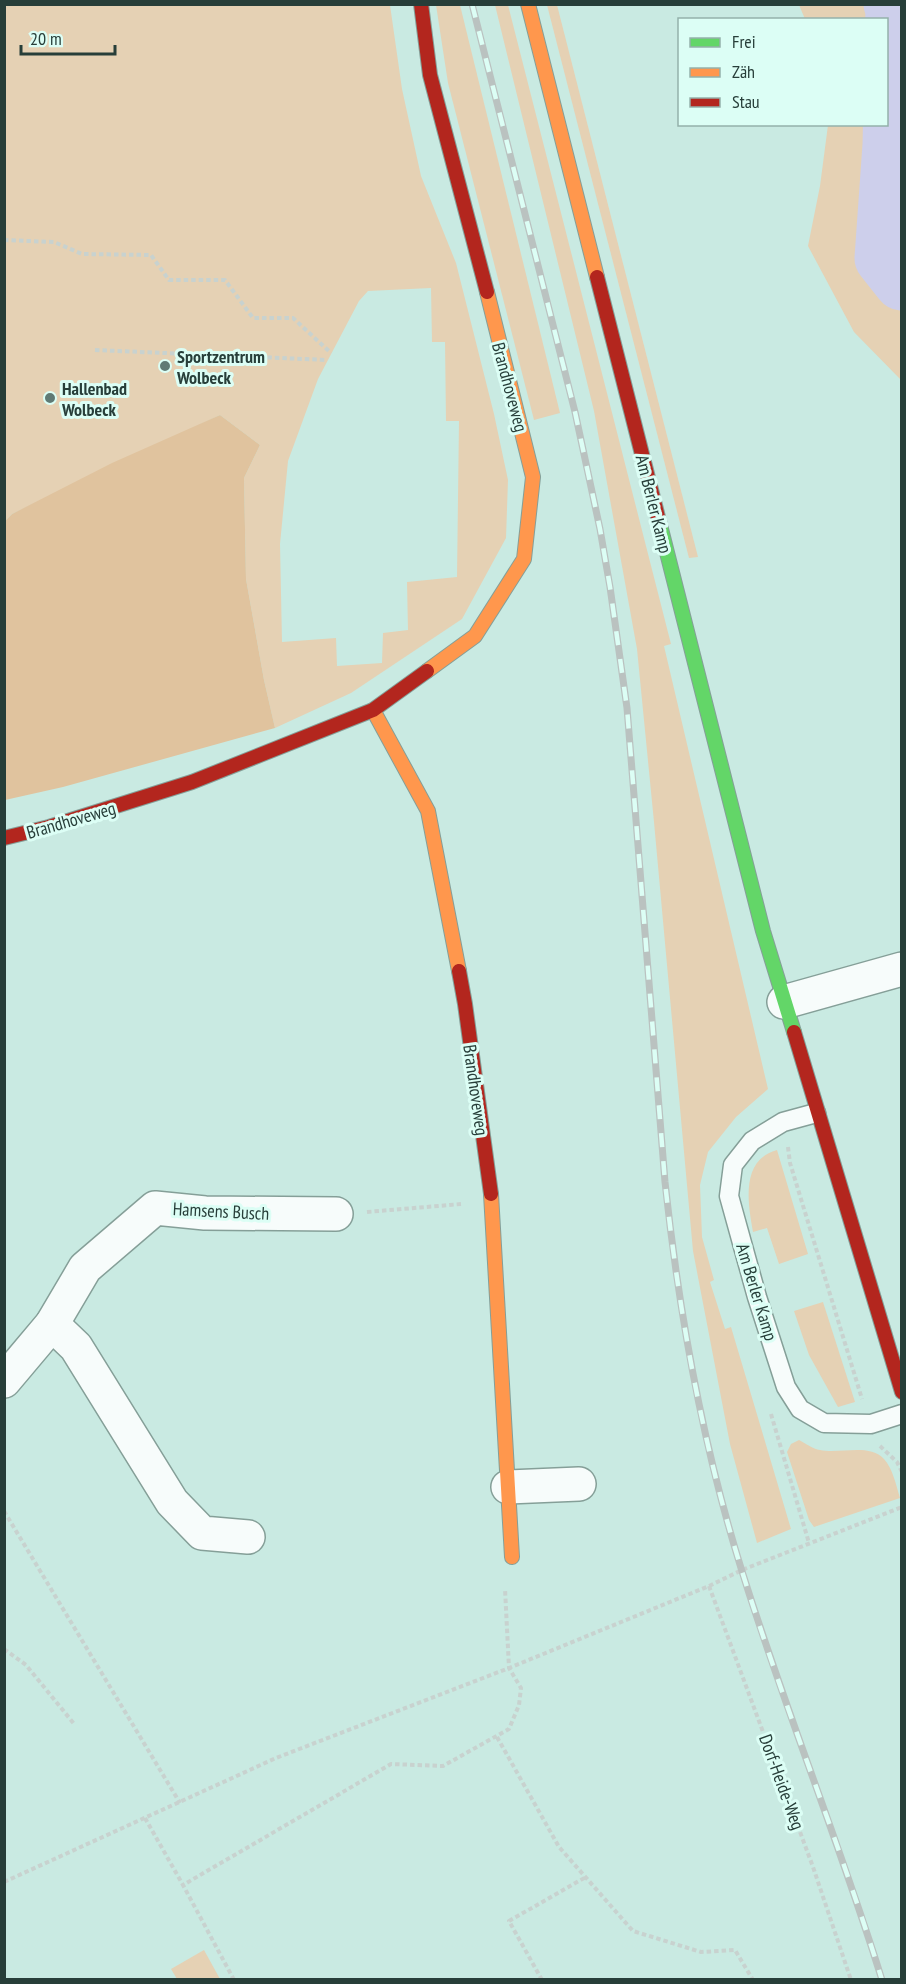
<svg xmlns="http://www.w3.org/2000/svg" width="906" height="1984" viewBox="0 0 906 1984" font-family="'PT Sans Narrow',sans-serif">
	<style>
		.green { fill: #e5d1b4; fill-rule: evenodd }
		.forest { fill: #e0c39e }
		.lines { fill: none; stroke-linecap: round; stroke-linejoin: round }
		.river { stroke: #cdcfeb; stroke-width: 57 }
		.lane-casing { stroke: #859f98; stroke-width: 21 }
		.street-casing { stroke: #859f98; stroke-width: 36 }
		.fast-casing { stroke: #859f98; stroke-width: 16 }
		.slow-casing { stroke: #859f98; stroke-width: 16 }
		.jam-casing { stroke: #859f98; stroke-width: 16 }
		.path { stroke: #c8d2cf; stroke-width: 4; stroke-dasharray: 4.5 3; stroke-linecap: butt }
		.lane { stroke: #f7fcfb; stroke-width: 18 }
		.street { stroke: #f7fcfb; stroke-width: 33 }
		.fast { stroke: #63d668; stroke-width: 14 }
		.slow { stroke: #ff974d; stroke-width: 14 }
		.jam { stroke: #b3261e; stroke-width: 14 }
		.rail-casing { stroke: #bac2c0; stroke-width: 7 }
		.rail { stroke: #dcfef5; stroke-width: 4.5; stroke-dasharray: 14; stroke-linecap: butt }
		.poi-dot { fill: #607a74; stroke: #dcfef5; stroke-width: 2 }
		.labels { text-anchor: middle; dominant-baseline: central; stroke-width: 6; stroke-linejoin: round; paint-order: stroke }
		.poi-label { font-size: 18px; font-weight: bold; fill: #273e39; stroke: #dcfef5; text-anchor: start }
		.street-label { font-size: 18px; fill: #273e39; stroke: #dcfef5 }
	</style>
	<rect width="100%" height="100%" fill="#c9eae2"/>
	<!-- green -->
	<g class="green">
		<path d="M4,5H390L402,89L421,176L456,263L494,414L508,480L506,538L462,619L351,693L275,728L264,680L246,579L244,478L260,445L220,415L12,514L5,521ZM431,288L432,342H445L446,421H459L457,577L407,582L408,630L383,633L382,663L337,666L336,638L282,642L280,544L288,461L318,379L359,301L368,291Z"/>
		<polygon points="436,5 460,5 560,413 534,420 448,83"/>
		<polygon points="495,5 508,5 671,644 664,646 768,1089 736,1117 708,1152 700,1185 702,1237 714,1280 710,1282 725,1329 731,1327 791,1529 757,1543 730,1444 693,1251 654,822 637,649 594,411"/>
		<polygon points="547,5 557,5 698,557 689,558"/>
		<polygon points="799,5 901,5 901,380 854,332 808,246 820,186 828,125 886,124 886,20 805,19"/>
		<path d="M777,1150L808,1254L779,1264L767,1228L753,1232C748,1204 740,1160 777,1150Z"/>
		<polygon points="823,1302 855,1402 838,1407 809,1355 794,1311"/>
		<path d="M799,1440C805,1443 813,1449 820,1450C840,1454 870,1443 884,1459C893,1469 896,1485 900,1498L814,1527L809,1520L787,1452L791,1444Z"/>
		<polygon points="204,1950 220,1979 177,1979 171,1969"/>
	</g>
	<!-- forest -->
	<polygon class="forest" points="220,415 260,445 244,478 246,579 264,680 275,728 63,787 5,800 5,521 12,514 112,463"/>
	<g class="lines">
		<!-- river -->
		<polyline class="river" points="892,4 894,7 891,145 883,258 902,282"/>
		<!-- lane casing -->
		<g class="lane-casing">
			<polyline id="lane" points="816,1113 783,1122 752,1141 733,1165 729,1196 757,1297 786,1387 800,1409 824,1423 871,1424 902,1414"/>
		</g>
		<!-- street casing -->
		<g class="street-casing">
			<g id="street">
				<polyline points="784,1002 902,969"/>
				<polyline points="52,1324 76,1347 172,1502 202,1533 248,1537"/>
				<polyline points="4,1381 52,1324 85,1268 155,1208 205,1213 336,1214"/>
				<polyline points="508,1487 579,1484"/>
			</g>
		</g>
		<!-- fast casing -->
		<g class="fast-casing">
			<polyline id="fast" points="660,525 763,931 794,1032"/>
		</g>
		<!-- slow casing -->
		<g class="slow-casing">
			<g id="slow">
				<polyline points="528,4 597,277"/>
				<polyline points="427,671 475,636 524,559 533,477 487,292"/>
				<polyline points="373,710 428,811 459,971"/>
				<polyline points="491,1194 512,1557"/>
			</g>
		</g>
		<!-- jam casing -->
		<g class="jam-casing">
			<g id="jam">
				<polyline points="421,4 430,75 487,292"/>
				<polyline points="597,277 660,525"/>
				<polyline points="4,838 49,827 192,782 373,710 427,671"/>
				<polyline points="459,971 465,1004 491,1194"/>
				<polyline points="794,1032 902,1392"/>
			</g>
		</g>
		<!-- path -->
		<g class="path">
			<polyline points="4,240 54,242 82,254 151,255 169,280 225,280 253,318 293,318 331,353"/>
			<polyline points="95,350 327,360"/>
			<polyline points="788,1147 790,1163 862,1399"/>
			<polyline points="367,1212 461,1204"/>
			<polyline points="771,1414 809,1543"/>
			<polyline points="880,1446 897,1462 902,1472"/>
			<polyline points="4,1511 180,1803"/>
			<polyline points="709,1586 813,1867 851,1980"/>
			<polyline points="4,1649 26,1665 75,1725"/>
			<polyline points="497,1737 559,1847 633,1931 701,1952 735,1950 753,1980"/>
			<polyline points="145,1818 183,1885"/>
			<polyline points="4,1882 276,1758 509,1668 709,1586 742,1570 902,1507"/>
			<polyline points="234,1980 183,1885 391,1764 443,1766 509,1729 519,1705 521,1688 509,1668 505,1589"/>
			<polyline points="542,1980 509,1921 586,1877"/>
		</g>
		<!-- lane -->
		<use href="#lane" class="lane"/>
		<!-- street -->
		<use href="#street" class="street"/>
		<!-- fast -->
		<use href="#fast" class="fast"/>
		<!-- slow -->
		<use href="#slow" class="slow"/>
		<!-- jam -->
		<use href="#jam" class="jam"/>
		<!-- rail casing -->
		<g class="rail-casing">
			<path id="rail" d="M472,4L575,412L600,529L610,587L627,708L665,1182C679,1313 702,1443 741,1568C784,1707 839,1841 882,1980"/>
		</g>
		<!-- rail -->
		<use href="#rail" class="rail"/>
	</g>
	<!-- markers -->
	<g class="poi-dot">
		<circle cx="165" cy="366" r="6"/>
		<circle cx="50" cy="398" r="6"/>
	</g>
	<g class="labels">
		<!-- poi labels -->
		<g class="poi-label">
			<text x="177" y="356">Sportzentrum<tspan x="177" dy="21">Wolbeck</tspan></text>
			<text x="62" y="388">Hallenbad<tspan x="62" dy="21">Wolbeck</tspan></text>
		</g>
		<!-- street labels -->
		<g class="street-label">
			<text transform="translate(510 387) rotate(75)">Brandhoveweg</text>
			<text transform="translate(654 504) rotate(76)">Am Berler Kamp</text>
			<text transform="translate(71 820) rotate(-16)">Brandhoveweg</text>
			<text transform="translate(476 1090) rotate(82)">Brandhoveweg</text>
			<text transform="translate(221 1211) rotate(3)">Hamsens Busch</text>
			<text transform="translate(757 1292) rotate(73)">Am Berler Kamp</text>
			<text transform="translate(782 1782) rotate(70)">Dorf-Heide-Weg</text>
		</g>
	</g>
	<!-- border -->
	<rect width="906" height="1984" fill="none" stroke="#273e39" stroke-width="12"/>
	<!-- legend -->
	<rect x="678" y="18" width="210" height="108" fill="#dcfef5" stroke="#94b1aa" stroke-width="1.5"/>
	<rect x="690" y="38" width="30" height="9" fill="#63d668" stroke="#94b1aa" stroke-width="1.5"/>
	<text x="732" y="48" font-size="18" fill="#273e39">Frei</text>
	<rect x="690" y="68" width="30" height="9" fill="#ff974d" stroke="#94b1aa" stroke-width="1.5"/>
	<text x="732" y="78" font-size="18" fill="#273e39">Zäh</text>
	<rect x="690" y="98" width="30" height="9" fill="#b3261e" stroke="#94b1aa" stroke-width="1.5"/>
	<text x="732" y="108" font-size="18" fill="#273e39">Stau</text>
	<!-- scale -->
	<path d="M21 45v9h94v-9" fill="none" stroke="#273e39" stroke-width="3"/>
	<text x="30" y="45" font-size="18" fill="#273e39" stroke="#dcfef5" stroke-width="4.5" paint-order="stroke">20 m</text>
</svg>
